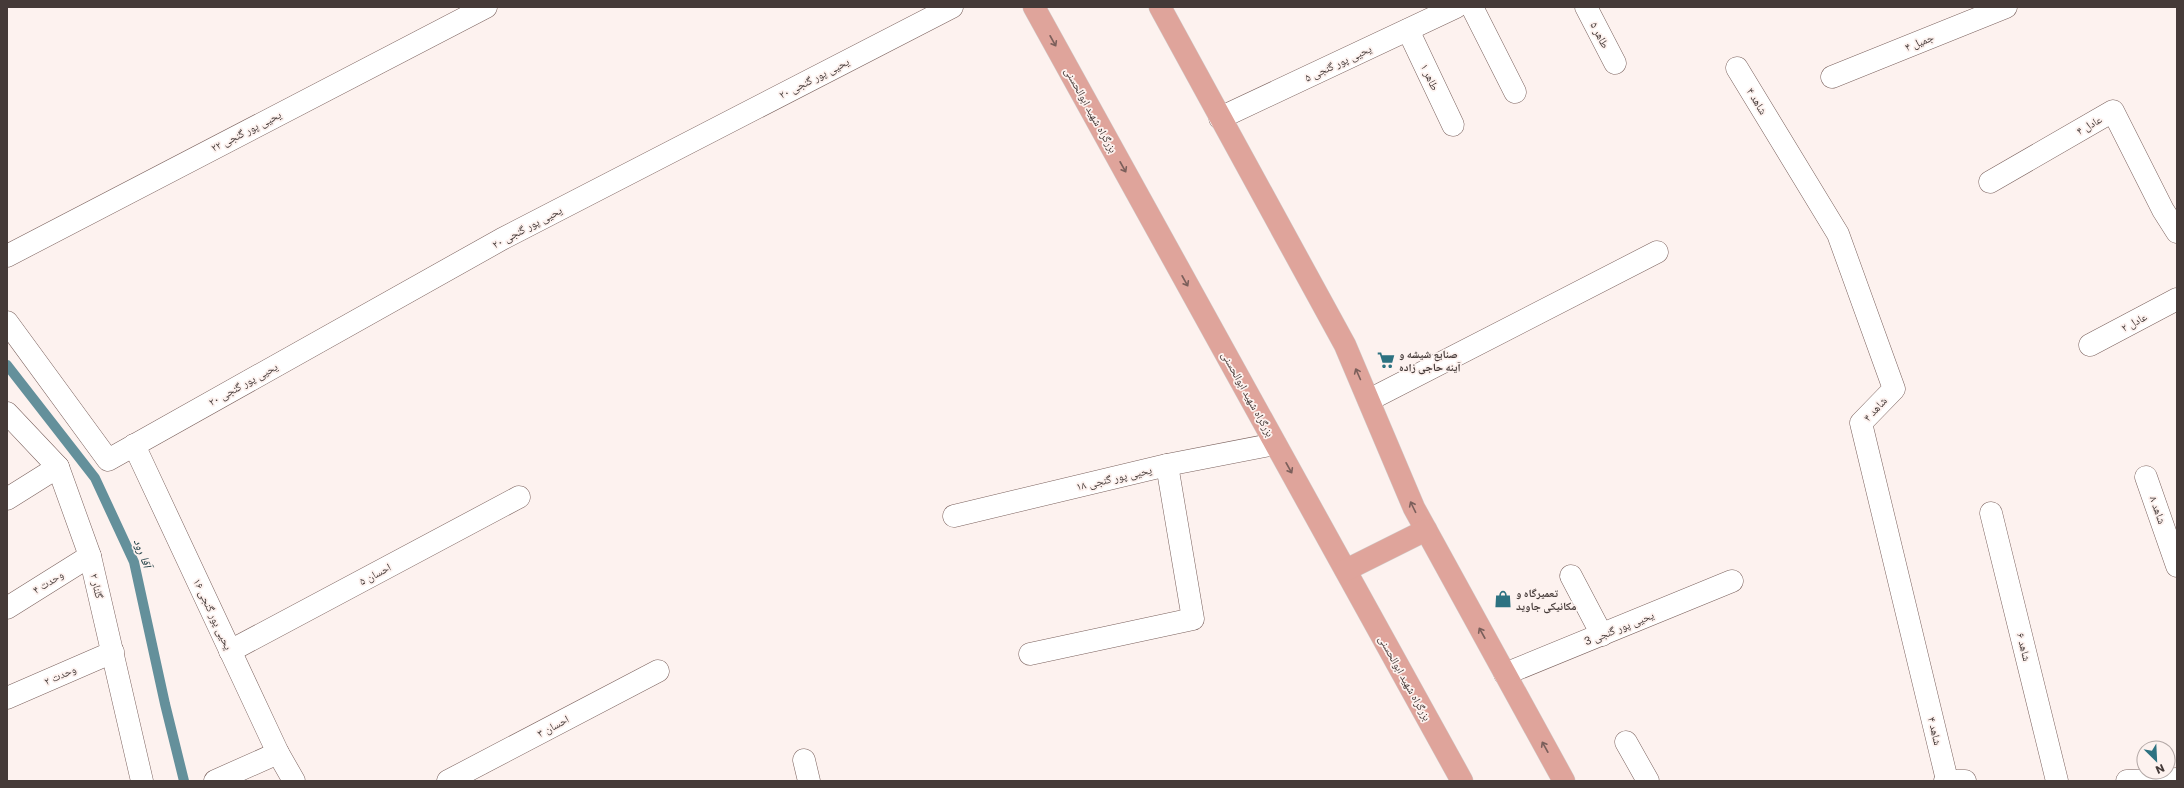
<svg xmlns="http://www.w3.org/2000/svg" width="2184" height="788" viewBox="0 0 2184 788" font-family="Poppins,'Noto Naskh Arabic',sans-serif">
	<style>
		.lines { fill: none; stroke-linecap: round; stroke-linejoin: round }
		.stream { stroke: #64909b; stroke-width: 10 }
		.minor-casing { stroke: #7b625e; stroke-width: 23 }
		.primary-casing { stroke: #d2d0cf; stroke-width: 23 }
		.minor { stroke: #fff; stroke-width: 22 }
		.primary { stroke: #dfa49b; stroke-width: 22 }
		.oneway { stroke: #7b5f5b }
		.labels { text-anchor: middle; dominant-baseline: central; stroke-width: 3.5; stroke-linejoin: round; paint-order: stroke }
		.street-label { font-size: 11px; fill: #453a38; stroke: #fdf2ef }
		.poi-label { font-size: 11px; font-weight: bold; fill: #453a38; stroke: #fdf2ef; text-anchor: start }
		.water-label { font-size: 12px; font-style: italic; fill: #12343b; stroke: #fdf2ef }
	</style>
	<rect width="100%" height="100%" fill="#fdf2ef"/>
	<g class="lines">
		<!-- stream -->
		<polyline class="stream" points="7,365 95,478 134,562 165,704 184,781"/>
		<!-- minor casing -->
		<g class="minor-casing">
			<g id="minor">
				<polyline points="1472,7 1515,92"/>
				<polyline points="1586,7 1615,63"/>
				<polyline points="1408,30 1453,125"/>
				<polyline points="1737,68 1838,234 1894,389 1861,423 1947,780"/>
				<polyline points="1832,77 2006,7"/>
				<polyline points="1220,118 1456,7"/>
				<polyline points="1990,182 2113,111 2163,210 2177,232"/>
				<polyline points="7,256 486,7"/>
				<polyline points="7,322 108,460 502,239 952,7"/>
				<polyline points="2090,345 2177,299"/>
				<polyline points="1369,400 1657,252"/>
				<polyline points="7,413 58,467 90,556 142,781"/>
				<polyline points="134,445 278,753 294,781"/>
				<polyline points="2146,477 2177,566"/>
				<polyline points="7,499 58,467"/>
				<polyline points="1991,513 2057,781"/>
				<polyline points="954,516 1167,465 1275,444"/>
				<polyline points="1571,576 1602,635"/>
				<polyline points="7,608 90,556"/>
				<polyline points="230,651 519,497"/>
				<polyline points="1030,654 1193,619 1167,465"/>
				<polyline points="1505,674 1732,581"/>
				<polyline points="7,698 113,652"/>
				<polyline points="1626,742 1648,781"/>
				<polyline points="804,760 809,781"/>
				<polyline points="215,781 278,753"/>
				<polyline points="448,781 658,671"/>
				<polyline points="1945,781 1965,781"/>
				<polyline points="2127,781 2177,779"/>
			</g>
		</g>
		<!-- primary casing -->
		<g class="primary-casing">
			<g id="primary">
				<polyline points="1034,7 1462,781"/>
				<polyline points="1160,7 1345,345 1414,508 1564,781"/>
				<polyline points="1346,570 1426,530"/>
			</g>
		</g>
		<!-- minor -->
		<use href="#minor" class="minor"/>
		<!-- primary -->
		<use href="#primary" class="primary"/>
	</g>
	<!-- one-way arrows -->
	<defs><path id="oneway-shaft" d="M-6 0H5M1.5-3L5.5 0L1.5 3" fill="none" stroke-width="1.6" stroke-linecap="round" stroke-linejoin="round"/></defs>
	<g class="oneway">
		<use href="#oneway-shaft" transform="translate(1053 41) rotate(61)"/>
		<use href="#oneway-shaft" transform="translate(1123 167) rotate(61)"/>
		<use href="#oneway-shaft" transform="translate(1185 281) rotate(61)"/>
		<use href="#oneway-shaft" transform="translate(1358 374) rotate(-114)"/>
		<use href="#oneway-shaft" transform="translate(1289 468) rotate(61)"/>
		<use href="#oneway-shaft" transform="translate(1413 507) rotate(-116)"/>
		<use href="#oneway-shaft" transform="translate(1482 633) rotate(-119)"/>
		<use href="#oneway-shaft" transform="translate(1545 747) rotate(-119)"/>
	</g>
	<!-- icons -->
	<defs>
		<g id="supermarket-bare" transform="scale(1.38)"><path d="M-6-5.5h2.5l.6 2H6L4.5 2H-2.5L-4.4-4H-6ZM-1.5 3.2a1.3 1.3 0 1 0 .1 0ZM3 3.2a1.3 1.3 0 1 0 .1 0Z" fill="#2d7281" stroke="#fdf2ef" stroke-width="2.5" paint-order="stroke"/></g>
		<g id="shop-bare" transform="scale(1.38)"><path d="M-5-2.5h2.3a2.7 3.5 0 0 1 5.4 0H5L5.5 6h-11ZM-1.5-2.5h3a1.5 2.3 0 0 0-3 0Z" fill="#2d7281" stroke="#fdf2ef" stroke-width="2.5" paint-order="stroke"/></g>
	</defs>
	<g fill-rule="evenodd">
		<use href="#supermarket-bare" x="1386" y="360"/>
		<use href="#shop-bare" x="1503" y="599"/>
	</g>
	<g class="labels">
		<!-- street labels -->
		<g class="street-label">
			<text transform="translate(1600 35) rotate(62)">طاهر ۵</text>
			<text transform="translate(1919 42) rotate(-22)">جمیل ۴</text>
			<text transform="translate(1338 63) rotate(-25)">یحیی پور گنجی ۵</text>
			<text transform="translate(1430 77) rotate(65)">طاهر ۱</text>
			<text transform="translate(814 78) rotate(-27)">یحیی پور گنجی ۲۰</text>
			<text transform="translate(1757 101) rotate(59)">شاهد ۴</text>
			<text transform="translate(1091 110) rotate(61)">بزرگراه شهید ابوالحسنی</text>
			<text transform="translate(2089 125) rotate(-30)">عادل ۴</text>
			<text transform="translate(246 131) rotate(-27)">یحیی پور گنجی ۲۲</text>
			<text transform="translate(527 227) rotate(-28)">یحیی پور گنجی ۲۰</text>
			<text transform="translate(2134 322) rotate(-28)">عادل ۲</text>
			<text transform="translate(243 384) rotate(-29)">یحیی پور گنجی ۲۰</text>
			<text transform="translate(1248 394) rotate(61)">بزرگراه شهید ابوالحسنی</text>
			<text transform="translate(1875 409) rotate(-47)">شاهد ۴</text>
			<text transform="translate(1114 478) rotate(-13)">یحیی پور گنجی ۱۸</text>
			<text transform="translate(2158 510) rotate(71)">شاهد ۸</text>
			<text transform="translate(375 574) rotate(-28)">احسان ۵</text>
			<text transform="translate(48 582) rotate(-32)">وحدت ۴</text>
			<text transform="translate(97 586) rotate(77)">گلنار ۲</text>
			<text transform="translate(213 614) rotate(65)">یحیی پور گنجی ۱۶</text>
			<text transform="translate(1619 628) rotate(-22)">یحیی پور گنجی 3</text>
			<text transform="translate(2024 647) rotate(76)">شاهد ۶</text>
			<text transform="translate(60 675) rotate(-24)">وحدت ۲</text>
			<text transform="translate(1405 678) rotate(61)">بزرگراه شهید ابوالحسنی</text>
			<text transform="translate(553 726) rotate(-28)">احسان ۳</text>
			<text transform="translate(1935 731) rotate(77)">شاهد ۴</text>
		</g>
		<!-- poi labels -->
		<g class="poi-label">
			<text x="1399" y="354">صنایع شیشه و<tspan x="1399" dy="13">آینه حاجی زاده</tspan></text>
			<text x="1516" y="593">تعمیرگاه و<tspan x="1516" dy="13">مکانیکی جاوید</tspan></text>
		</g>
		<!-- water labels -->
		<g class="water-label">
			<text transform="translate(143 553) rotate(69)">آقا رود</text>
		</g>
	</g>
	<!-- border -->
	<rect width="2184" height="788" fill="none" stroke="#453a38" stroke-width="16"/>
	<!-- north arrow -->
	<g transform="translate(2156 760) rotate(156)"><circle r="19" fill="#fdf2ef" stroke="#b3a8a6"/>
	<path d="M0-3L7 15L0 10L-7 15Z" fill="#2d7281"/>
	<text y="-6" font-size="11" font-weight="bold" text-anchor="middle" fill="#453a38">N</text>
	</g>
</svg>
